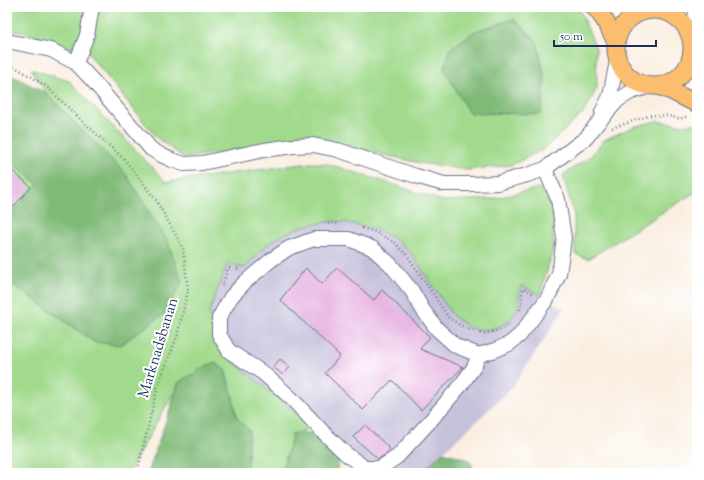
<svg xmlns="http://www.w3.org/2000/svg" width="704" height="480" viewBox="0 0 704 480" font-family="'Sorts Mill Goudy',serif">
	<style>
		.industrial { fill: #c6c0da }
		.green { fill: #a1da8d; stroke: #5e8476 }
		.forest { fill: #80ba78; stroke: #4e746b }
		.building { fill: #e5aee0 }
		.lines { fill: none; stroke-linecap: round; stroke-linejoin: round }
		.minor-casing { stroke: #69728c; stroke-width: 16 }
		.major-casing { stroke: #69728c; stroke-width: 19 }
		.path { stroke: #69728c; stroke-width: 2.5; stroke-dasharray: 1 3; stroke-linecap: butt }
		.minor { stroke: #fff; stroke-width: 14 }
		.major { stroke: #fbbe6e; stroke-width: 17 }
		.labels { text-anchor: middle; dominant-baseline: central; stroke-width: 4; stroke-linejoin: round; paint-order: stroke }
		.street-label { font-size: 15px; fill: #1b2f5e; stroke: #fff }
	</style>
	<rect width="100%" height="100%" fill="#fff"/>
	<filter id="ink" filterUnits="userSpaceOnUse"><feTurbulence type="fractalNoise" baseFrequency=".025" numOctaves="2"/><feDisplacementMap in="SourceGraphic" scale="8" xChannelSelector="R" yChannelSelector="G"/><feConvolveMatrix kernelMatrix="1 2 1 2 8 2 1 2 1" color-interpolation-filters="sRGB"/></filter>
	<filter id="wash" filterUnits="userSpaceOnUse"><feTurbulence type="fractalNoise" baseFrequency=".012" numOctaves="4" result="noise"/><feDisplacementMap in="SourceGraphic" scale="16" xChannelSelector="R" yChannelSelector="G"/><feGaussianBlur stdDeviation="0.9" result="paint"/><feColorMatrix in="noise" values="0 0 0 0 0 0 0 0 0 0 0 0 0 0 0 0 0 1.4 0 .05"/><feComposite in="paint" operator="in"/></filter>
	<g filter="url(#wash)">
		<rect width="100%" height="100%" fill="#faeee0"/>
		<!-- industrial -->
		<polygon class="industrial" points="334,221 349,223 378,230 397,240 411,253 517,310 521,284 564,309 512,388 426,468 418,473 363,473 358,471 290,408 218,349 209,312 227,265 257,254 268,244 287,233 303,226"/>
		<!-- green -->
		<g class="green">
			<polygon points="7,7 567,7 580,11 596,48 597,88 584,112 544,149 512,165 468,170 420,163 311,138 184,158 156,137 88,53 29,34 7,29"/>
			<polygon points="31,69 69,81 166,182 310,163 328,164 398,186 443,201 493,199 539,188 550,198 554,222 553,250 540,295 521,285 517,310 510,320 499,327 485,330 468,327 453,316 411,253 397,240 378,230 349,223 334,221 303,226 287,233 268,244 245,268 227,265 209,312 218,349 290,408 311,427 292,435 290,444 281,473 247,473 249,430 237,418 232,394 225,370 215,363 206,366 179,383 128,473 7,473 7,280 94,342 46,93"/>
			<polygon points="657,121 685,125 697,123 697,191 588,259 575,254 574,216 563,175 591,156 604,140 633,127"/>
			<polygon points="7,158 38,184 7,219"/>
		</g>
		<!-- forest -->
		<g class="forest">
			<polygon points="514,19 537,41 545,79 541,114 469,113 444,69 450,49 475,31"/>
			<polygon points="7,73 46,93 125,173 167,240 182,282 165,313 120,345 94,342 7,280 7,219 38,184 7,158"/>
			<polygon points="215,363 225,370 232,394 237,418 249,430 247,473 148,473 179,382 206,366"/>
			<polygon points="315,432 339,455 337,473 281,473 290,444 292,434"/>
			<polygon points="443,452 467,459 473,466 470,473 418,473 426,468"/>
		</g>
		<g id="blocks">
			<!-- building -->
			<g class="building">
				<polygon points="7,166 31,187 7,214"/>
				<polygon points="306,268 322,284 337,268 374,300 382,290 430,337 420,349 463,367 421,410 392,380 363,410 325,373 340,356 280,300"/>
				<polygon points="280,359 290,367 283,375 273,367"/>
				<polygon points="365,425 390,449 386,454 378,459 353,437"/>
			</g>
		</g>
	</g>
	<g filter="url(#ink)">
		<use href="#blocks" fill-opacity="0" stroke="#69728c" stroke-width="1"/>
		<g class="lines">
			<!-- minor casing -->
			<g class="minor-casing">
				<g id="minor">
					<polyline points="654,9 658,7"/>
					<polyline points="7,41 51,50 76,63 94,82 151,149 161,155 172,160 184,164 202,163 264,150 293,146 313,145 338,150 416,176 444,184 472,184 498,183 527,175 545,169 550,165 586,138 597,124 618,100 631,92 650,86"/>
					<polyline points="693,46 695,17 697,11"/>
					<polyline points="76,63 87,35 92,7"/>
					<polyline points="602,112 610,96 617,61"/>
					<polyline points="479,355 474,367 461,385 431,420 397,457 380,468 365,468 346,454 323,432 290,397 263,373 229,351 219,334 219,318 231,297 245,282 271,260 289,248 314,239 349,239 372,248 390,264 412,291 423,310 437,329 456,346 479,355 495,350 509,344 520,335 547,299 559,274 564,238 558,199 545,169"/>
				</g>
			</g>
			<!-- major casing -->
			<g class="major-casing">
				<g id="major">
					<path d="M594,7C604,16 610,30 616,42"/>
					<circle cx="654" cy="48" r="38"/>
					<polyline points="658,86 669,90 697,104"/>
				</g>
			</g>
			<!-- path -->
			<g class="path">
				<polyline points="7,62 46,86 79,118 124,159 156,200 183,248 188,290 177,337 158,385 137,473"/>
				<polyline points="612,128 651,115 669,116 680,119 688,116"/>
				<polyline points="328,224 334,223 339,224"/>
				<polyline points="362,228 376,232 395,243 407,255 449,318 467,329 484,334 500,330 510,324"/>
				<polyline points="222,286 228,268 240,269"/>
				<polyline points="520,310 521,308 523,288 534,294"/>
			</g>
			<!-- minor -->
			<use href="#minor" class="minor"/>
			<!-- major -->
			<use href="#major" class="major"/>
		</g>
	</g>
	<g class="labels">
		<!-- street labels -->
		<g class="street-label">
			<text transform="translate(159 348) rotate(-73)">Marknadsbanan</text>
		</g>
	</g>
	<!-- margin -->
	<rect width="704" height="480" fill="none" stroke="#fff" stroke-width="24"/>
	<!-- scale -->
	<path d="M554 40v6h102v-6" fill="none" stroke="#1b2f5e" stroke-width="2"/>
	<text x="560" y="40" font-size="12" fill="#1b2f5e" stroke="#ffffff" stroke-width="3" paint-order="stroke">50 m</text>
</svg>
